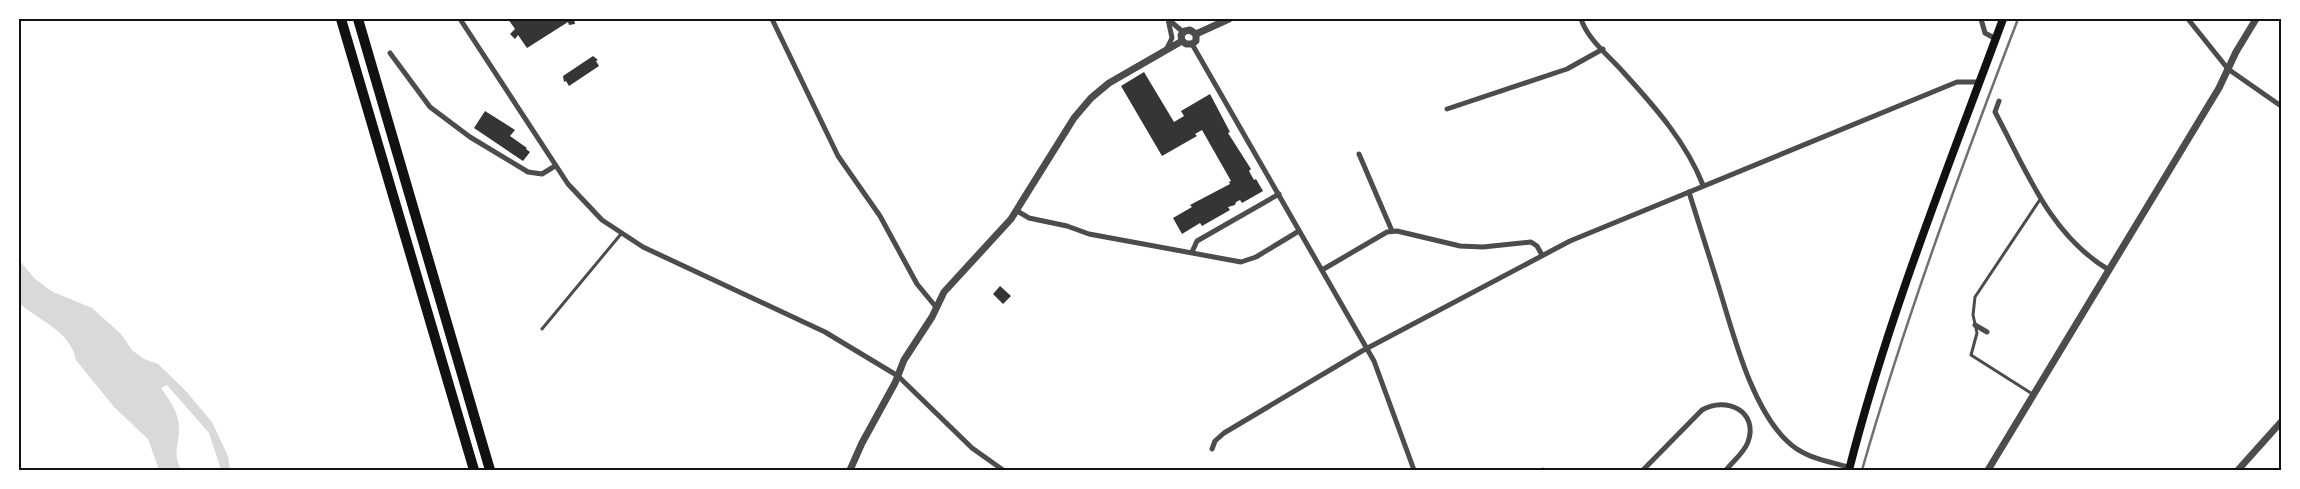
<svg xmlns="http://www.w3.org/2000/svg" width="2300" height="489" viewBox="0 0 2300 489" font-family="Rubik,sans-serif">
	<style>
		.water { fill: #d9d9d9 }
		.building { fill: #353535 }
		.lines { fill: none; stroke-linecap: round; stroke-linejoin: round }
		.service { stroke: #4c4c4c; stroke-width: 3 }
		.minor { stroke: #4c4c4c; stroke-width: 5 }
		.tertiary { stroke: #4c4c4c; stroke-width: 7 }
		.secondary { stroke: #111; stroke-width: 8 }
		.trunk { stroke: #111; stroke-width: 10 }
		.rail { stroke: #707070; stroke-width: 2.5 }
		.neatline { fill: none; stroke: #111; stroke-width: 2 }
	</style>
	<rect width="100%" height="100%" fill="#fff"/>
	<!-- water -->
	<path class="water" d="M19,260L35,279L53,292L92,308L121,334L132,350L144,359L158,364L185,390L212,422L228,456L230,470H221L209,433L167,385L161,388C170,401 180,414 179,431C178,451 173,450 181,470H159L148,439L114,407L76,360C70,330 39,321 19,303Z"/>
	<!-- building -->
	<g class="building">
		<polygon points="508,19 574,19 575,24 569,25 568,22 527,48 518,35 515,39 510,34 515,29"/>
		<polygon points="593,56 598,60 596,61 599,66 569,86 566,81 564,82 563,76"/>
		<polygon points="1144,72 1174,122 1184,116 1181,111 1210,94 1230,132 1228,133 1251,169 1249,171 1254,180 1256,179 1263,191 1242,203 1240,200 1236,202 1235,205 1228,207 1230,210 1202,226 1200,223 1182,234 1173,218 1192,207 1190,205 1230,184 1229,182 1231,181 1202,130 1195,134 1197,136 1162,156 1121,86"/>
		<polygon points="485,111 515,130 510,136 527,148 526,149 530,152 523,161 474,128"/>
		<polygon points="1000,286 1011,296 1003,304 993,294"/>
	</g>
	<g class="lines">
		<!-- service -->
		<g class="service">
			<polyline points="542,329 621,234"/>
			<polyline points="2034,395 1971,355 1977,333 1973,315 1975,297 2041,198"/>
			<polyline points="1543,469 1544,470"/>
		</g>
		<!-- minor -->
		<g class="minor">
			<polyline points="460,19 568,184 602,220 643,247 825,332 898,376 972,448 1003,470"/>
			<polyline points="772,19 838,156 880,216 917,284 936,307"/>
			<polyline points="1168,19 1183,32"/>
			<path d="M1581,19C1588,40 1609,56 1624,73C1655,107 1686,142 1703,185"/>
			<polyline points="1981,19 1985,33 1996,39"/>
			<polyline points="2188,19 2228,69 2281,106"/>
			<polyline points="1192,44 1374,361 1414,470"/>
			<polyline points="1167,48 1172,38 1168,19"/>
			<polyline points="390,53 430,107 470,137 528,172 542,174 555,166"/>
			<path d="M1999,101L1995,112C2026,170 2050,235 2109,270"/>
			<polyline points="1447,109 1567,69 1603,49"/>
			<polyline points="1359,154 1392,231"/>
			<path d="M1689,192C1700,228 1712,264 1723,301C1736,344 1754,410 1787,441C1804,458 1827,461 1849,467"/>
			<polyline points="1017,211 1029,218 1067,226 1089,234 1241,262 1256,257 1299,231"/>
			<polyline points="1192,252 1197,241 1279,194"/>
			<polyline points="1322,270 1387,232 1397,231 1460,246 1483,247 1531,242 1537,246 1542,255"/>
			<polyline points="1975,325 1987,332"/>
			<polyline points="1212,449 1215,441 1224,433 1362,351 1570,241 1957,82 1980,82"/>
			<path d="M1643,470L1702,410C1726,396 1759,411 1748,442C1744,453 1733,461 1726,470"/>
		</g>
		<!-- tertiary -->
		<g class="tertiary">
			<polyline points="1196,34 1229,19"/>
			<polyline points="1182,41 1181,35 1185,31 1190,30 1196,34"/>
			<polyline points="1182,41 1186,44 1192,44 1196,41 1196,34"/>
			<polyline points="850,470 862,443 895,383 904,360 932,317 944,292 1011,219 1074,118 1091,98 1109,83 1182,41"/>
			<polyline points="1988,470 2219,88 2236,52 2256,19"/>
			<polyline points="2238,470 2281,422"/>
		</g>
		<!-- secondary -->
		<path class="secondary" d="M1849,470C1888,316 1948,168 2003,19"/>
		<!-- trunk -->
		<g class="trunk">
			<polyline points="341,19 474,470"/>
			<polyline points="358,19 490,470"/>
		</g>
		<!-- rail -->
		<path class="rail" d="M1862,470C1906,317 1961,168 2018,19"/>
	</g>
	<!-- border -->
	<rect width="2300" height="489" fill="none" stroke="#ffffff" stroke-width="40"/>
	<rect x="20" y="20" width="2260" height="449" class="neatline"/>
</svg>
